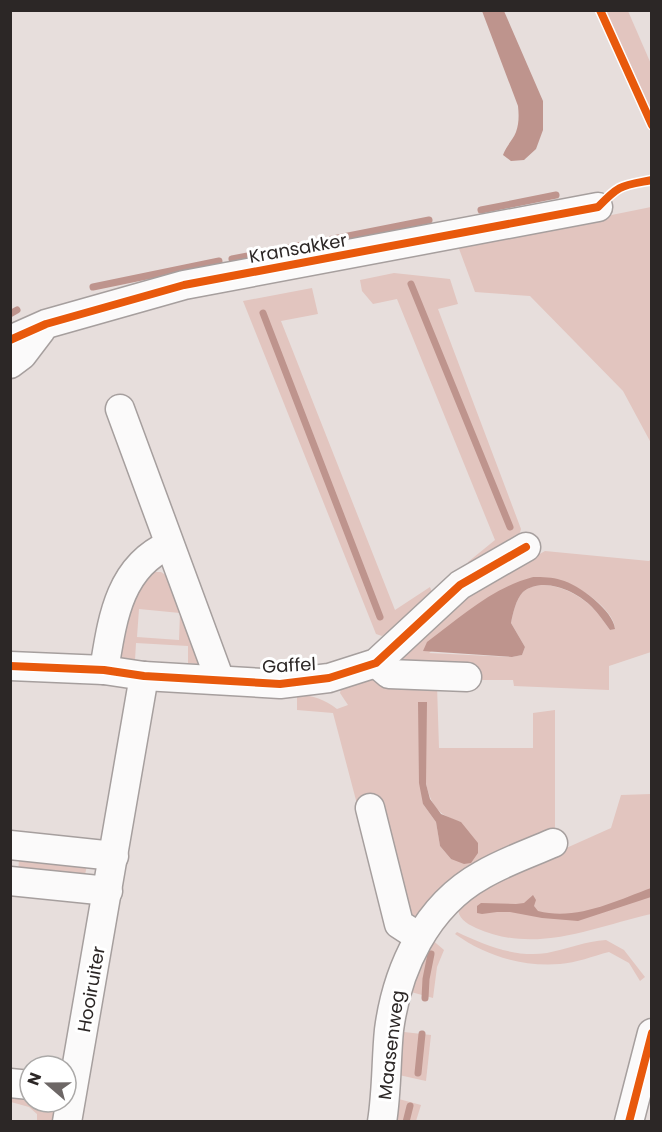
<svg xmlns="http://www.w3.org/2000/svg" width="662" height="1132" viewBox="0 0 662 1132" font-family="Poppins,sans-serif">
	<style>
		.green { fill: #e2c5bf; fill-rule: evenodd }
		.water { fill: #be948d }
		.lines { fill: none; stroke-linecap: round; stroke-linejoin: round }
		.stream { stroke: #be948d; stroke-width: 7 }
		.minor-casing { stroke: #a69f9e; stroke-width: 31 }
		.minor { stroke: #fbfafa; stroke-width: 28 }
		.cycleway-casing { stroke: #fff; stroke-width: 11 }
		.cycleway { stroke: #e8590c; stroke-width: 8 }
		.labels { text-anchor: middle; dominant-baseline: central; stroke-width: 6; stroke-linejoin: round; paint-order: stroke }
		.street-label { font-size: 18px; fill: #2c2726; stroke: #fff }
	</style>
	<rect width="100%" height="100%" fill="#e7dedc"/>
	<!-- green -->
	<g class="green">
		<polygon points="604,11 628,11 651,64 651,115"/>
		<polygon points="651,207 651,443 623,391 530,296 475,292 458,246"/>
		<polygon points="394,273 450,279 458,304 438,309 521,529 518,540 473,570 468,562 495,540 397,299 373,304 362,291 360,280"/>
		<polygon points="312,288 318,314 281,321 395,610 430,587 434,598 382,636 376,634 243,301"/>
		<path d="M545,551L649,561L651,559V652L609,666V690L514,686L513,680H477L392,667L470,593ZM533,577C548,581 567,583 580,590C593,596 614,614 615,628L610,630C604,622 599,614 592,607C577,592 542,575 523,592C516,599 513,613 511,623L525,647L522,655L512,657L429,653Z"/>
		<path d="M155,572H161L167,576L201,656L198,664L188,663V646L136,643L135,660L120,659L122,626L147,575ZM139,609L180,613L179,640L137,637Z"/>
		<path d="M367,677L382,683L437,685L439,748H533V713L555,710V831L420,925L402,914L357,804L333,713L297,710V694C314,696 324,699 337,709L348,705L340,693L342,685ZM426,784C432,807 438,815 461,822L451,859L440,846L436,822L423,804Z"/>
		<path d="M651,794V914C593,927 536,955 476,928C463,922 455,916 459,900L535,862L611,828L621,795Z"/>
		<polygon points="19,859 87,865 84,880 18,874"/>
		<path d="M457,932C484,945 516,958 547,953C567,949 586,941 606,940L624,950L645,977L640,981L629,963L609,952C593,956 576,963 560,964C522,967 486,956 455,934Z"/>
		<polygon points="430,938 444,950 437,967 433,998 411,992"/>
		<polygon points="404,1032 431,1035 426,1081 399,1075"/>
		<polygon points="10,1090 30,1091 30,1102 56,1102 57,1121 37,1121 37,1114 29,1107 11,1102"/>
		<polygon points="395,1098 421,1105 416,1121 390,1122"/>
	</g>
	<!-- water -->
	<g class="water">
		<path d="M482,11H504L543,101V130L536,149L524,160L511,161L503,155C506,146 513,140 516,132C519,124 519,115 518,106Z"/>
		<path d="M533,577C543,577 552,577 561,580C578,584 614,611 615,629L610,630C604,622 599,614 592,607C578,592 543,575 523,592C516,599 513,613 511,623L525,647L522,655L512,657L423,651L427,642C461,617 492,588 533,577Z"/>
		<polygon points="418,702 427,702 426,784 430,799 441,814 461,822 478,843 478,853 471,863 464,864 451,859 440,846 436,822 423,804 419,783"/>
		<path d="M651,888V897L578,921L542,918L510,912H497L482,914L477,913V906L481,903L516,904L524,903L533,895L536,900L534,906L538,911C577,921 615,901 651,888Z"/>
	</g>
	<g class="lines">
		<!-- stream -->
		<g class="stream">
			<polyline points="481,210 556,195"/>
			<polyline points="232,259 429,220"/>
			<polyline points="411,284 510,527"/>
			<polyline points="93,287 219,261"/>
			<polyline points="263,313 380,617"/>
			<polyline points="10,314 17,310"/>
			<polyline points="425,998 426,979 431,954"/>
			<polyline points="418,1073 422,1034"/>
			<polyline points="406,1122 410,1106"/>
		</g>
		<!-- minor casing -->
		<g class="minor-casing">
			<g id="minor">
				<polyline points="10,340 46,324 184,285 598,207"/>
				<polyline points="10,364 22,355 41,330"/>
				<polyline points="120,409 220,680"/>
				<polyline points="376,663 389,674 467,677"/>
				<polyline points="10,666 104,670 144,676 280,684 329,678 376,663 460,585 526,547"/>
				<path d="M104,670C112,622 118,567 169,545"/>
				<polyline points="370,808 399,924 419,937"/>
				<polyline points="10,845 114,856"/>
				<polyline points="10,881 108,891"/>
				<polyline points="10,1083 30,1085"/>
				<polyline points="67,1122 144,676"/>
				<path d="M382,1122C387,1091 386,1060 389,1030C397,969 426,906 482,875C504,862 530,853 553,843"/>
				<polyline points="629,1122 652,1033"/>
			</g>
		</g>
		<!-- minor -->
		<use href="#minor" class="minor"/>
		<!-- cycleway casing -->
		<g class="cycleway-casing">
			<g id="cycleway">
				<polyline points="600,10 652,125"/>
				<path d="M10,340L46,324L184,285L598,207C620,184 621,186 652,180"/>
				<polyline points="10,666 104,670 144,676 280,684 329,678 376,663 460,585 526,547"/>
				<polyline points="629,1122 652,1033"/>
			</g>
		</g>
		<!-- cycleway -->
		<use href="#cycleway" class="cycleway"/>
	</g>
	<g class="labels">
		<!-- street labels -->
		<g class="street-label">
			<text transform="translate(298 248) rotate(-10)">Kransakker</text>
			<text transform="translate(289 665) rotate(-3)">Gaffel</text>
			<text transform="translate(91 989) rotate(-80)">Hooiruiter</text>
			<text transform="translate(391 1045) rotate(-83)">Maasenweg</text>
		</g>
	</g>
	<!-- border -->
	<rect width="662" height="1132" fill="none" stroke="#2c2726" stroke-width="24"/>
	<!-- north arrow -->
	<g transform="translate(48 1084) rotate(290)"><circle r="28" fill="#ffffff" stroke="#aba9a8" stroke-width="1.5"/>
	<path d="M0-4.5L10 22L0 15L-10 22Z" fill="#6d6766"/>
	<text y="-9" font-size="16" font-weight="bold" text-anchor="middle" fill="#2c2726">N</text>
	</g>
</svg>
